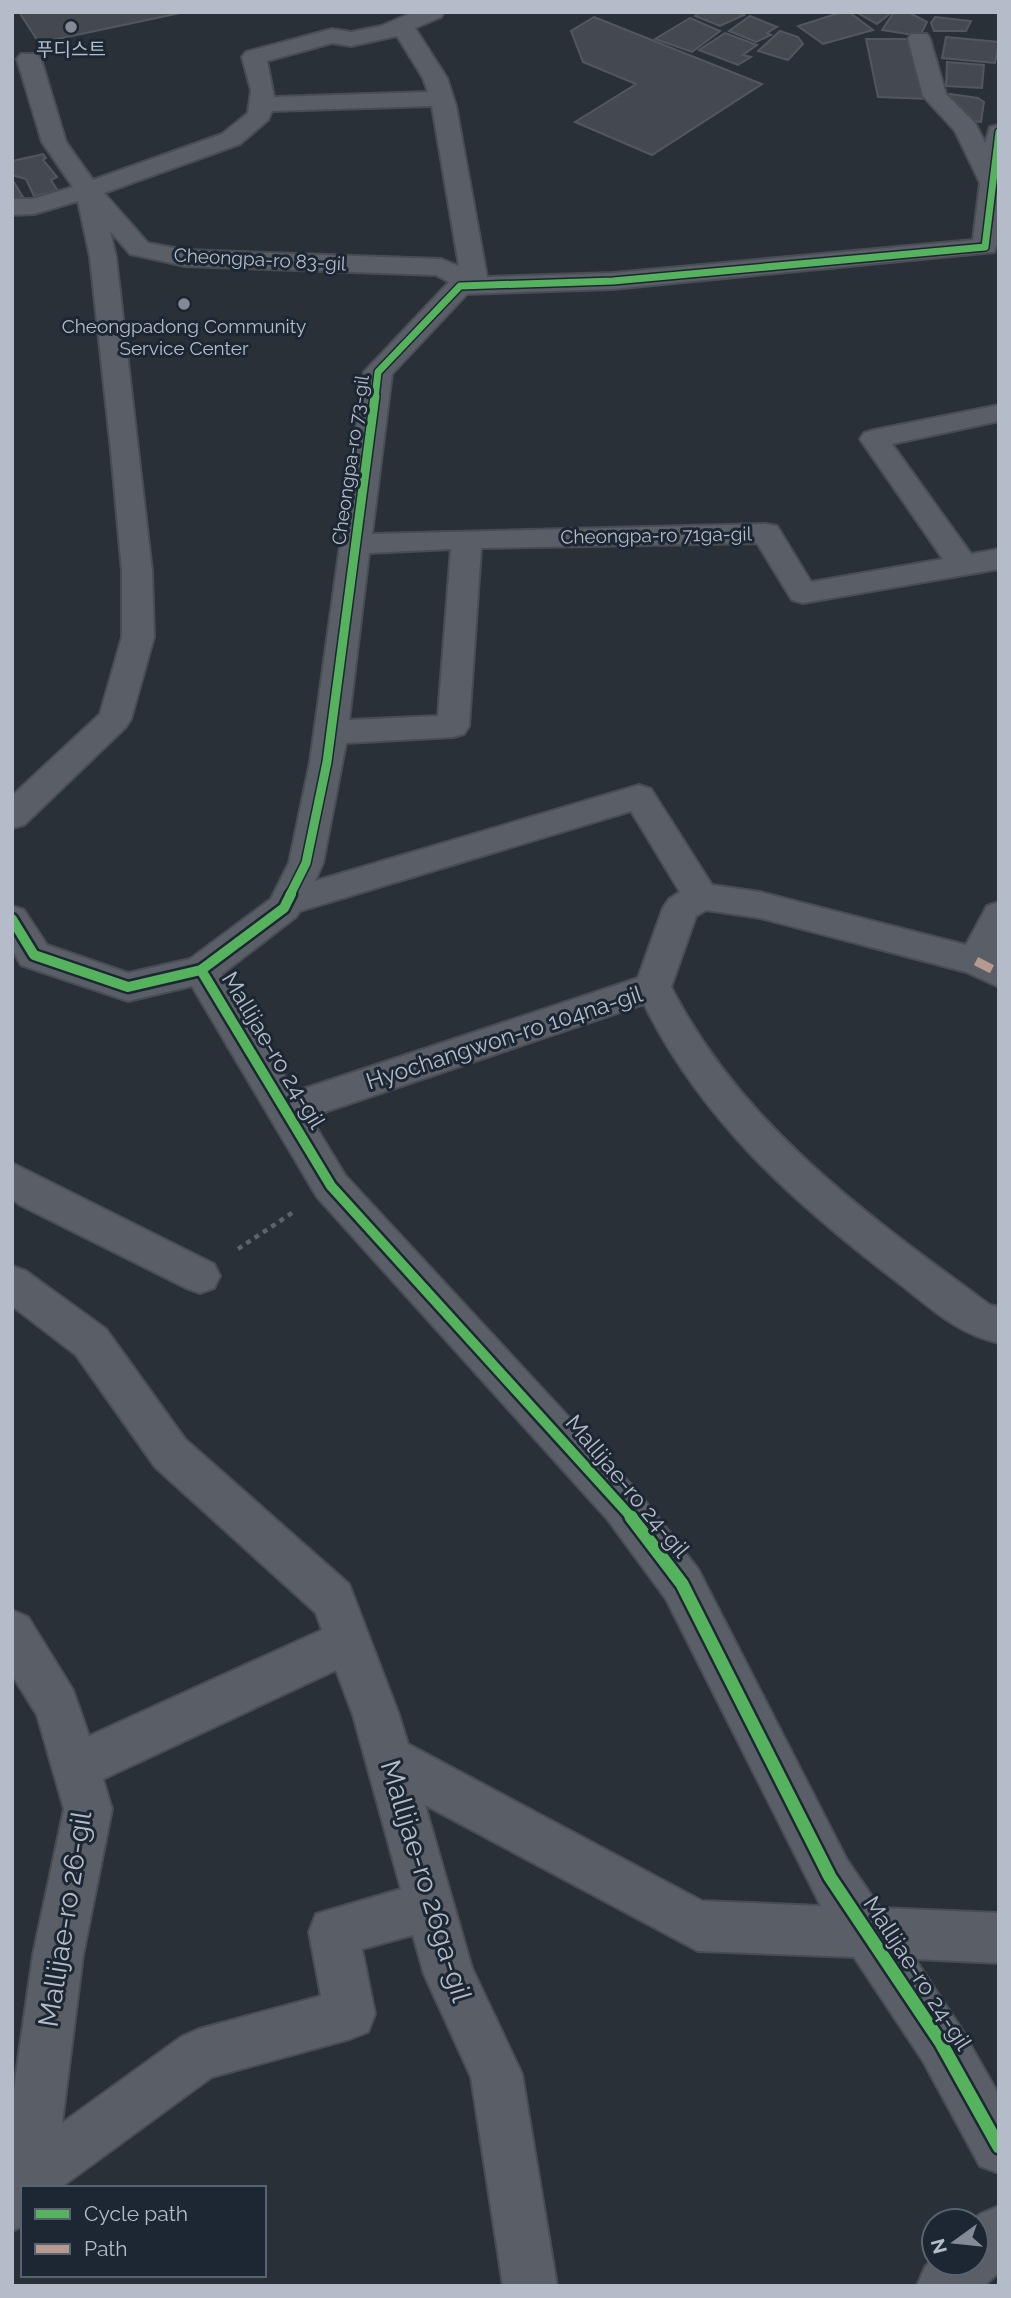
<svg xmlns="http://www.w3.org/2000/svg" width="1011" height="2298" viewBox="0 0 1011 2298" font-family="Raleway,'Noto Sans KR',sans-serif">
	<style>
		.building { fill: #444950; stroke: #52575f; stroke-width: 2 }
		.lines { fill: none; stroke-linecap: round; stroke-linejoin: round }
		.minor-casing { stroke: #484c53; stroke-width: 4 }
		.path { stroke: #5d636a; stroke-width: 4.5; stroke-dasharray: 5 5; stroke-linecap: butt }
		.minor { fill: #5a5e66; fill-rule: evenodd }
		.quiet { stroke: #b69a8f; stroke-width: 9; stroke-dasharray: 18 9; stroke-linecap: butt }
		.cycleway-far3-casing { stroke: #1d2633; stroke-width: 10 }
		.cycleway-far2-casing { stroke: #1d2633; stroke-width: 12 }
		.cycleway-far1-casing { stroke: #1d2633; stroke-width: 15 }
		.cycleway-casing { stroke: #1d2633; stroke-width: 18 }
		.cycleway-far3 { stroke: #56b35d; stroke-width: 7 }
		.cycleway-far2 { stroke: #56b35d; stroke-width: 9 }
		.cycleway-far1 { stroke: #56b35d; stroke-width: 10 }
		.cycleway { stroke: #56b35d; stroke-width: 13 }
		.poi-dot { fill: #848b96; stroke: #1d2633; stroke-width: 2.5 }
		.labels { text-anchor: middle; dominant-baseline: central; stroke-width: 6; stroke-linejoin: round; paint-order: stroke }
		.far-poi-label { font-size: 19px; fill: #b4bcc9; stroke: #1d2633 }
		.far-street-label { font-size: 19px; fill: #b4bcc9; stroke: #1d2633 }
		.street-label { font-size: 23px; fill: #b4bcc9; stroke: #1d2633 }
		.near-street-label { font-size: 28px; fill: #b4bcc9; stroke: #1d2633 }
	</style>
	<rect width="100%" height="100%" fill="#2a3038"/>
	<!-- building -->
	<g class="building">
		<polygon points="19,12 185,12 39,43"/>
		<polygon points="700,12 737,12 744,15 720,26 695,16"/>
		<polygon points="842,12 849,12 873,30 823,44 798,26"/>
		<polygon points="856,12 892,12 877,24"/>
		<polygon points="894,12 910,13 927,22 920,36 882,30"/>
		<polygon points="750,16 777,27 767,33 771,35 756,42 729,31"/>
		<polygon points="594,17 762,84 652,155 575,122 636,84 583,62 571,31"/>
		<polygon points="935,17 971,21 966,31 934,31 931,23"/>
		<polygon points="690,18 720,31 692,52 655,39"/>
		<polygon points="780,31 798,37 803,44 788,60 758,51"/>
		<polygon points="725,33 757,45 743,55 751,57 738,65 699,50"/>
		<polygon points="946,37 999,42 995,63 942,58"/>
		<polygon points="866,39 915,39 930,99 878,97"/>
		<polygon points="947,62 984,65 982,88 946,86"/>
		<polygon points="950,94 978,98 984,102 981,122 969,121 950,104"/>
		<polygon points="43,154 46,158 43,160 57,177 51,180 58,191 34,196 26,179 12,175 12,161"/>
		<polygon points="12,179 23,197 12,199"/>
	</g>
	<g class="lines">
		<!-- minor casing -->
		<g class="minor-casing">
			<g id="minor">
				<path d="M414,12H444L441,17L415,28L447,78L456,106L487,277L613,273L973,240L980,183L955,131L923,96L908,39L911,34H927L930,39L946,94L975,123L985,143L990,127L999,125V239L994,252L613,289L467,294L392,374L372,534L766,524L777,526L811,582L943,559L860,439L864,433L874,430L999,405V421L892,444L971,554L999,549V569L803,603L792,600L757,543L481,548L469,726L464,734L453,737L346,743L323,863L315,881L639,785L651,789L712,885L760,892L966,945L987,906L999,902V987L966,972L760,918L706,910L696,916L671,987C742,1126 867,1215 990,1305L999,1307V1343C956,1334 929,1306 896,1281C793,1202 702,1121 644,1004L310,1117L345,1175L638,1492L698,1569L847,1860L880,1908L999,1913V1963L915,1959L959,2025L999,2095V2173L980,2166L923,2061L854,1957L698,1951L425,1805L472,1968L522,2074L557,2286H503L471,2077L424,1974L413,1935L362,1949L375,2014L368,2032L350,2039L212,2077L60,2188H23V2226L12,2231V2102L33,1955L64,1809L37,1715L12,1675V1610L28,1617L73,1690L89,1736L322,1630L316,1613L155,1467L76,1355L12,1306V1266L26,1271L106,1329L185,1439L349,1584L399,1715L408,1744L702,1901L821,1906L666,1599L608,1520L317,1197L192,986L128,1001L21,965L12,949V906L24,910L47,945L128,973L190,959L271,899L289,863L310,762L364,372L449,282L436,275L185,266L130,254L110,231L116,257L152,571L154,637L131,719L126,727L24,825L12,828V796L100,714L122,637V571L111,450L90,257L78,201L34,214L12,215V199H32L73,187L42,142L17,59L21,54H37L41,59L66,142L93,180L222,134L248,113L251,90L242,57L246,52L332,29L351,32L381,26ZM397,36L423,78L428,92L274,97L267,61L332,43L351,46ZM432,106L459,266L441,259L185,250L148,243L104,193L240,144L268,120L272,111ZM451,549L438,716L349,720L369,553ZM631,811L680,892L669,899L663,908L638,978L294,1092L222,974L296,917L300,911ZM336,1670L353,1715L401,1889L316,1914L309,1932L321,1996L199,2029L181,2037L62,2123L83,1955L112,1809L103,1779Z"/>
				<polygon points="12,1163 214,1264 220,1276 214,1288 200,1293 186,1288 20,1205 12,1199"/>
				<path d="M999,2206V2272C994,2277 989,2281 984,2286H917L925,2267L934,2258V2263H976V2221H973L980,2214Z"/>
			</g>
		</g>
		<!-- path -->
		<polyline class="path" points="238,1249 295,1211"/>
		<!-- minor -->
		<use href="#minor" class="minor"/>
		<!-- quiet -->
		<polyline class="quiet" points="976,961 999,973"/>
		<!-- cycleway-far3 casing -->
		<g class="cycleway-far3-casing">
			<polyline id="cycleway-far3" points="375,398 378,372 460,286 613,281 985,247 999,132"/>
		</g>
		<!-- cycleway-far2 casing -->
		<g class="cycleway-far2-casing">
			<polyline id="cycleway-far2" points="290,895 306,863 327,762 375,396"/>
		</g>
		<!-- cycleway-far1 casing -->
		<g class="cycleway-far1-casing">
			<g id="cycleway-far1">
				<polyline points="12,919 34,955 128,987 201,970 284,908 291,894"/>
				<polyline points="201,970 331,1186 632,1518"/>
			</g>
		</g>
		<!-- cycleway casing -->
		<g class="cycleway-casing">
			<polyline id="cycleway" points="631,1517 682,1584 830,1877 941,2043 999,2147"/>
		</g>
		<!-- cycleway-far3 -->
		<use href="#cycleway-far3" class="cycleway-far3"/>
		<!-- cycleway-far2 -->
		<use href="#cycleway-far2" class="cycleway-far2"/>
		<!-- cycleway-far1 -->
		<use href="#cycleway-far1" class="cycleway-far1"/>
		<!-- cycleway -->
		<use href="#cycleway" class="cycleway"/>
	</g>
	<!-- markers -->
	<g class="poi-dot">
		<circle cx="71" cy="27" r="7"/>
		<circle cx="184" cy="304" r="7"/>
	</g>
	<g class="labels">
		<!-- far-poi labels -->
		<g class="far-poi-label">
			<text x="71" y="49">푸디스트</text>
			<text x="184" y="326">Cheongpadong Community<tspan x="184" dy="22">Service Center</tspan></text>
		</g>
		<!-- far-street labels -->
		<g class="far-street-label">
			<text transform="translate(260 259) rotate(3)">Cheongpa-ro 83-gil</text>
			<text transform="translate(350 460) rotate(-82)">Cheongpa-ro 73-gil</text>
			<text transform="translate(656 535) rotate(-1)">Cheongpa-ro 71ga-gil</text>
		</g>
		<!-- street labels -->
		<g class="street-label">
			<text transform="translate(504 1037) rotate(-18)">Hyochangwon-ro 104na-gil</text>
			<text transform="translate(274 1050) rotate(59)">Mallijae-ro 24-gil</text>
			<text transform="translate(628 1486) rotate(50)">Mallijae-ro 24-gil</text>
			<text transform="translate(918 1973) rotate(57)">Mallijae-ro 24-gil</text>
		</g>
		<!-- near-street labels -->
		<g class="near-street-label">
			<text transform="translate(426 1881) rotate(73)">Mallijae-ro 26ga-gil</text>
			<text transform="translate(65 1919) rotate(-81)">Mallijae-ro 26-gil</text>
		</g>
	</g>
	<!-- border -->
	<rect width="1011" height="2298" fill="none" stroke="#b4bcc9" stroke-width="28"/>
	<!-- legend -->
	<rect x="21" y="2186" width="245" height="91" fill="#1d2633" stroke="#59626f" stroke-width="2"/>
	<rect x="35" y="2209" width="35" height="10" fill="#56b35d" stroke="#59626f" stroke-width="2"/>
	<text x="84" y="2221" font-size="21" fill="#b4bcc9">Cycle path</text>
	<rect x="35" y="2244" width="35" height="10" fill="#b69a8f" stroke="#59626f" stroke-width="2"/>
	<text x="84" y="2256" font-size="21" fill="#b4bcc9">Path</text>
	<!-- north arrow -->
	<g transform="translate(955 2242) rotate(255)"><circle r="33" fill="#1d2633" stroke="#59626f" stroke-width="2"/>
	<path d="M0-5L12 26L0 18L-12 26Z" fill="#848b96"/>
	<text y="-10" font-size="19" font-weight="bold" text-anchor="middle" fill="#b4bcc9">N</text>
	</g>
</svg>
